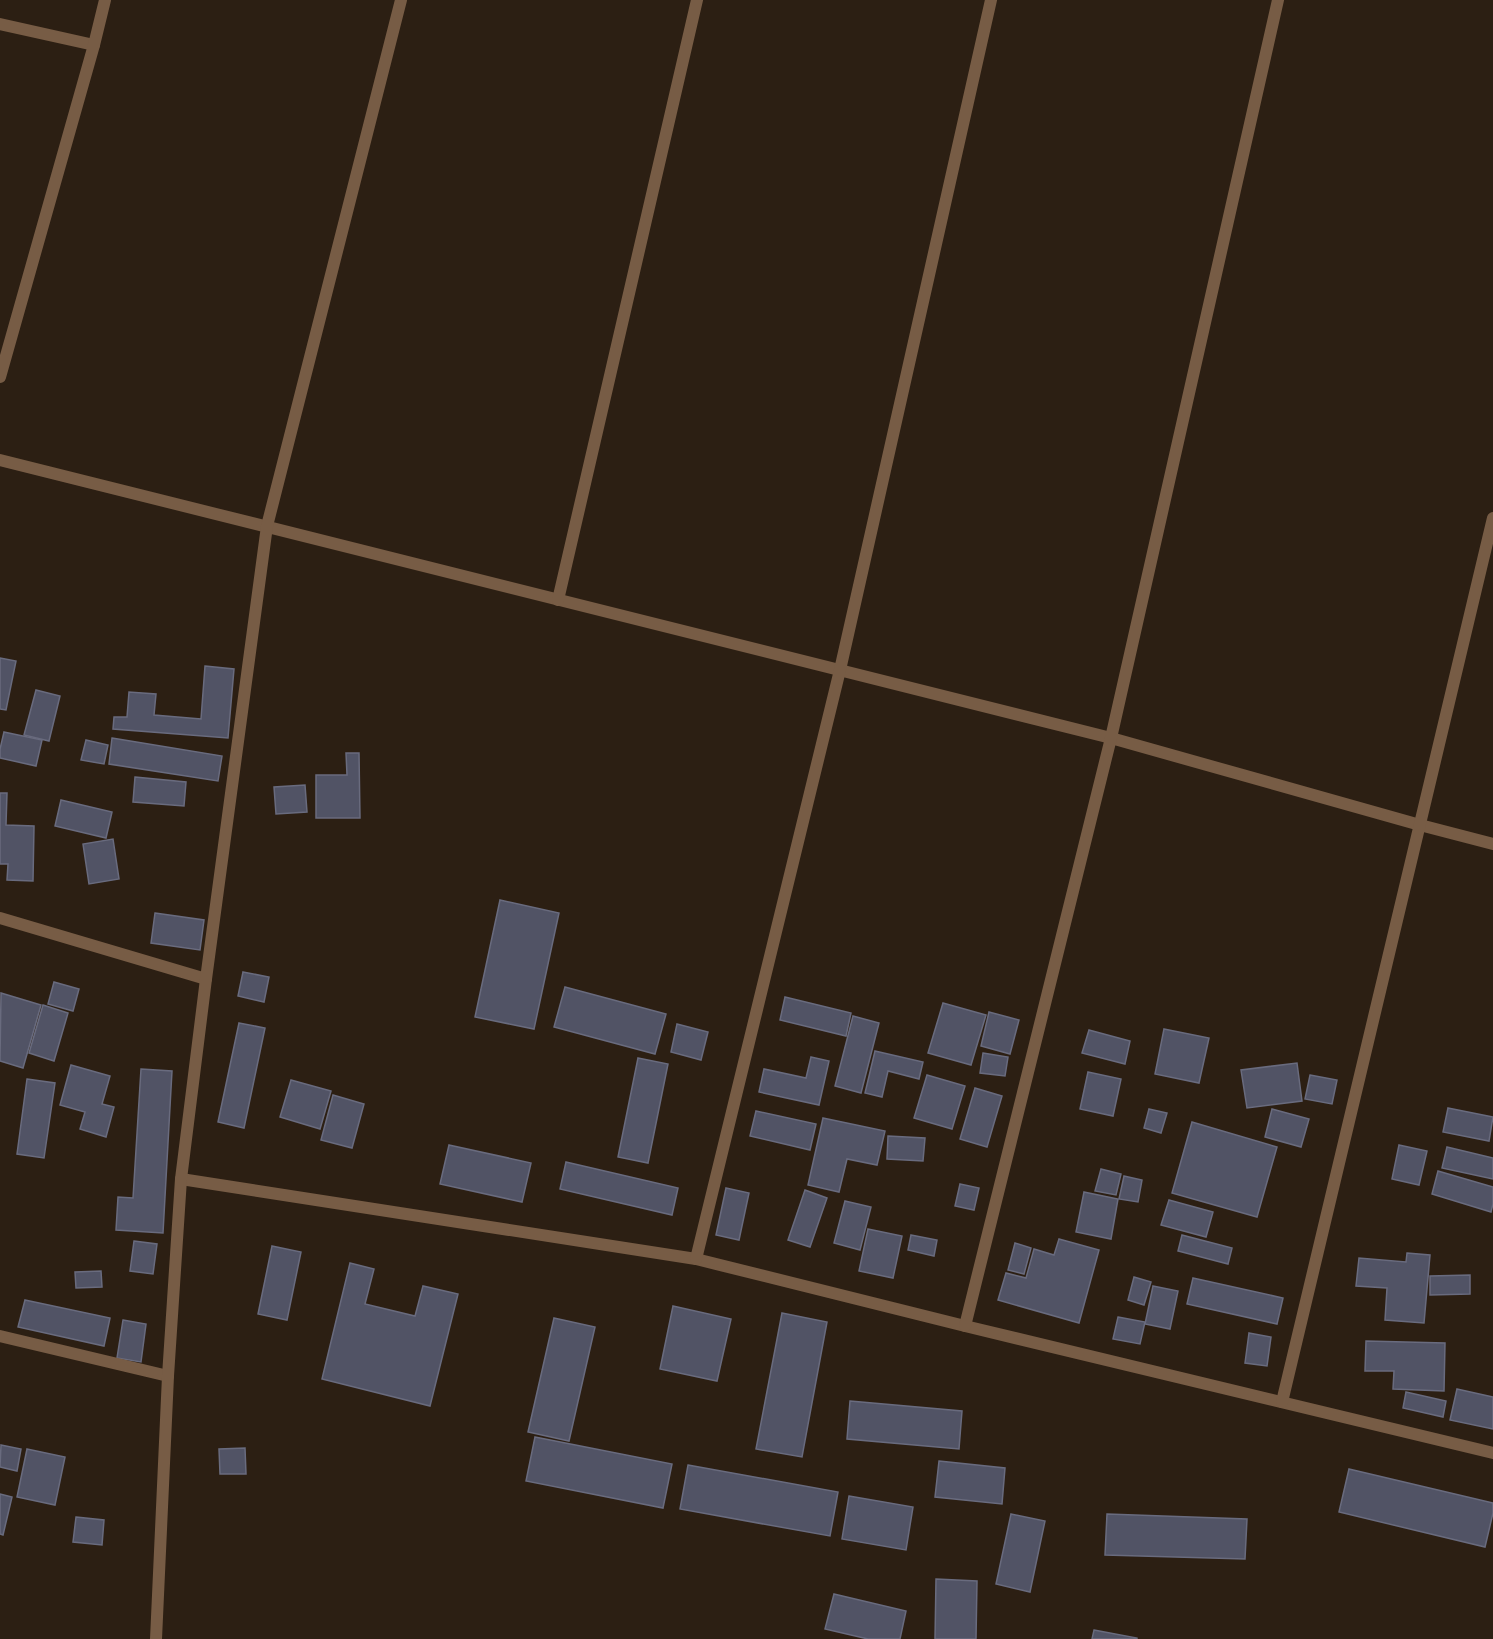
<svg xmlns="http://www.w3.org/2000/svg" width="1493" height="1639" viewBox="0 0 1493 1639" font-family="'Alegreya Sans',sans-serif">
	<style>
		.building { fill: #515365; stroke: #696b7e; stroke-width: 1.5 }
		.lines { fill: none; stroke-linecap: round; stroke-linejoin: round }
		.minor { stroke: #775c45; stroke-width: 12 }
	</style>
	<rect width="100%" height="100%" fill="#2c1f13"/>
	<!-- building -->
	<g class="building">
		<polygon points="0,658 16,661 6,710 0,709"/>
		<polygon points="205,666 234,669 228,738 113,729 114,717 127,717 129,692 156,694 154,715 201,719"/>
		<polygon points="36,690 60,696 49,741 24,735"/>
		<polygon points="4,732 42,740 36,766 0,758 0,749"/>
		<polygon points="112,738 222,756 218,781 109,764"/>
		<polygon points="86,740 108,745 104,764 81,760"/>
		<polygon points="346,753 359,753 360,818 316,818 316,775 347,775"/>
		<polygon points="135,777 186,782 184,806 133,802"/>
		<polygon points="305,785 307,812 276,814 274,787"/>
		<polygon points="0,793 7,793 6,825 34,826 33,881 7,880 8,864 0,864"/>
		<polygon points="61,800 112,812 106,838 55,826"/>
		<polygon points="113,839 119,879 89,884 83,844"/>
		<polygon points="500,900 559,913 534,1029 475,1017"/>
		<polygon points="155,913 204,920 200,950 151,943"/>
		<polygon points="243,972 269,977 264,1002 238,996"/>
		<polygon points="54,982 79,989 73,1011 48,1004"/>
		<polygon points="565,987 666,1014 655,1054 554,1027"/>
		<polygon points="1,993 41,1005 23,1068 0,1061"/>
		<polygon points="785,997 851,1013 846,1036 780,1020"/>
		<polygon points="943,1003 986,1015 971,1065 928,1053"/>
		<polygon points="43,1005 68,1013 54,1061 29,1053"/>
		<polygon points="989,1012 1019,1020 1010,1054 981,1046"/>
		<polygon points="853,1016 879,1023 861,1093 835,1086"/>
		<polygon points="239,1023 265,1028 244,1128 218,1122"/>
		<polygon points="677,1024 708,1032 701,1060 671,1052"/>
		<polygon points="1164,1029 1209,1038 1199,1083 1155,1074"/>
		<polygon points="1089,1030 1130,1041 1125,1064 1082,1053"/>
		<polygon points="875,1051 923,1062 919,1079 888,1071 882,1097 865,1093"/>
		<polygon points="983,1053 1008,1057 1005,1076 980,1073"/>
		<polygon points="811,1057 829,1061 819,1105 759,1092 764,1069 806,1078"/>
		<polygon points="638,1058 668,1064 648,1163 618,1157"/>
		<polygon points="1297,1063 1302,1101 1247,1108 1241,1070"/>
		<polygon points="71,1065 110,1076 102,1104 114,1107 106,1137 80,1129 85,1112 60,1105"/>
		<polygon points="141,1069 172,1071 163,1233 116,1230 118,1197 133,1198"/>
		<polygon points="1088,1072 1121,1079 1113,1116 1080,1109"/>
		<polygon points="927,1075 965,1086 952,1129 914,1118"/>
		<polygon points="1310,1075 1337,1080 1332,1104 1305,1099"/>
		<polygon points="27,1079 55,1083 44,1158 17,1154"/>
		<polygon points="291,1080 331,1091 320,1129 280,1117"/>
		<polygon points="975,1088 1002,1096 987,1147 960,1139"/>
		<polygon points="333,1095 364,1104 352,1148 321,1140"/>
		<polygon points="1448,1108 1493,1117 1489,1141 1443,1132"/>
		<polygon points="1149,1109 1167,1113 1161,1133 1144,1128"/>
		<polygon points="1272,1109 1309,1119 1301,1147 1265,1137"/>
		<polygon points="756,1111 816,1124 810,1150 750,1136"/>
		<polygon points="823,1118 885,1131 877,1165 847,1159 839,1192 808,1185"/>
		<polygon points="1192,1122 1277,1147 1257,1217 1172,1193"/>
		<polygon points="888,1136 925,1138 923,1161 887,1159"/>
		<polygon points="449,1145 531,1163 522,1202 440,1184"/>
		<polygon points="1399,1145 1427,1151 1419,1185 1392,1179"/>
		<polygon points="1447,1147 1493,1158 1493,1179 1442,1168"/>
		<polygon points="566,1162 678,1188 672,1215 560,1189"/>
		<polygon points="1101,1169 1121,1174 1116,1195 1095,1191"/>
		<polygon points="1438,1171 1493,1187 1493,1204 1491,1212 1432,1194"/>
		<polygon points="1124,1176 1142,1180 1138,1202 1119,1199"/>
		<polygon points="960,1184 979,1188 974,1210 955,1206"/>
		<polygon points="726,1188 749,1193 739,1240 716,1235"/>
		<polygon points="805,1190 827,1198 810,1247 788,1240"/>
		<polygon points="1084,1192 1118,1199 1111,1239 1076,1232"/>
		<polygon points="1169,1200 1213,1212 1206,1237 1161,1225"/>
		<polygon points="845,1201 871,1207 860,1250 834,1243"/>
		<polygon points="868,1229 902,1236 893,1278 859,1271"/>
		<polygon points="911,1235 937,1240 934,1256 908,1250"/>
		<polygon points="1182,1235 1232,1248 1228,1264 1178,1251"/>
		<polygon points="1059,1239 1099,1250 1079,1323 998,1300 1006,1273 1026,1278 1034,1249 1054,1255"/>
		<polygon points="134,1241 157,1244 153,1274 130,1271"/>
		<polygon points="1015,1243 1031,1248 1024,1274 1008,1270"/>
		<polygon points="272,1246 301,1252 287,1320 258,1314"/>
		<polygon points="1407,1253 1430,1255 1424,1323 1385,1320 1387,1288 1356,1286 1359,1258 1406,1262"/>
		<polygon points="350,1263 374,1269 365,1304 415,1316 423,1286 458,1294 430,1406 322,1379"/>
		<polygon points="101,1271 102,1287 76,1288 75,1272"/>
		<polygon points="1470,1275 1470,1294 1430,1295 1430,1276"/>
		<polygon points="1134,1277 1151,1282 1144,1305 1128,1300"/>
		<polygon points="1193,1278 1283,1298 1277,1324 1187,1304"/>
		<polygon points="1153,1286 1178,1291 1170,1329 1145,1324"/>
		<polygon points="25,1300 110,1318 104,1346 18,1327"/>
		<polygon points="673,1306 731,1319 717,1381 660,1369"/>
		<polygon points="782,1313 827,1322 802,1457 756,1449"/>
		<polygon points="1118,1317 1145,1322 1140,1344 1113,1339"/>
		<polygon points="554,1318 595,1327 569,1441 528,1432"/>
		<polygon points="123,1320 146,1324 141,1362 117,1358"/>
		<polygon points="1249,1333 1271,1337 1267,1366 1245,1363"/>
		<polygon points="1366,1341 1445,1343 1444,1391 1393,1389 1394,1371 1365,1371"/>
		<polygon points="1457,1389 1493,1397 1493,1429 1450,1420"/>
		<polygon points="1406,1392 1446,1401 1443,1417 1403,1408"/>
		<polygon points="850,1401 962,1411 959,1449 847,1439"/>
		<polygon points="535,1437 672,1464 663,1508 526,1481"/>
		<polygon points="1,1445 21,1449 17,1471 0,1467"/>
		<polygon points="245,1448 246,1474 220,1474 219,1449"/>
		<polygon points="27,1449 65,1457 55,1505 17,1497"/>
		<polygon points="939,1461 1005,1468 1002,1504 935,1497"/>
		<polygon points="688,1465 838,1492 830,1536 680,1509"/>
		<polygon points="1349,1469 1493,1503 1493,1513 1485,1547 1339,1512"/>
		<polygon points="0,1494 12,1497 3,1535 0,1534"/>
		<polygon points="849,1496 913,1507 906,1550 842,1539"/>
		<polygon points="1011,1514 1045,1521 1030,1592 996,1584"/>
		<polygon points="1107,1514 1247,1519 1245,1559 1105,1555"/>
		<polygon points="76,1517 104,1520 102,1545 73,1542"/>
		<polygon points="936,1579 977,1581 976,1639 935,1639"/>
		<polygon points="834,1594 906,1611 900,1639 868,1639 825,1629"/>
		<polygon points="1094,1630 1137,1638 1137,1639 1092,1639"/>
	</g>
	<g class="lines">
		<!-- minor -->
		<g class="minor">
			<polyline points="0,24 94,45"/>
			<polyline points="0,377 94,45 105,0"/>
			<polyline points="0,460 1111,738 1420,825 1493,844"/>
			<polyline points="558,600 697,0"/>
			<polyline points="0,918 206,979"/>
			<polyline points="181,1179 696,1259 965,1326 1493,1453"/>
			<polyline points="696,1259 840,670 991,0"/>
			<polyline points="965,1326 1111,738 1278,0"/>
			<polyline points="0,1336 168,1376"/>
			<polyline points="1282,1402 1493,518"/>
			<polyline points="156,1639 168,1376 181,1179 206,979 267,526 401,0"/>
		</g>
	</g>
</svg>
